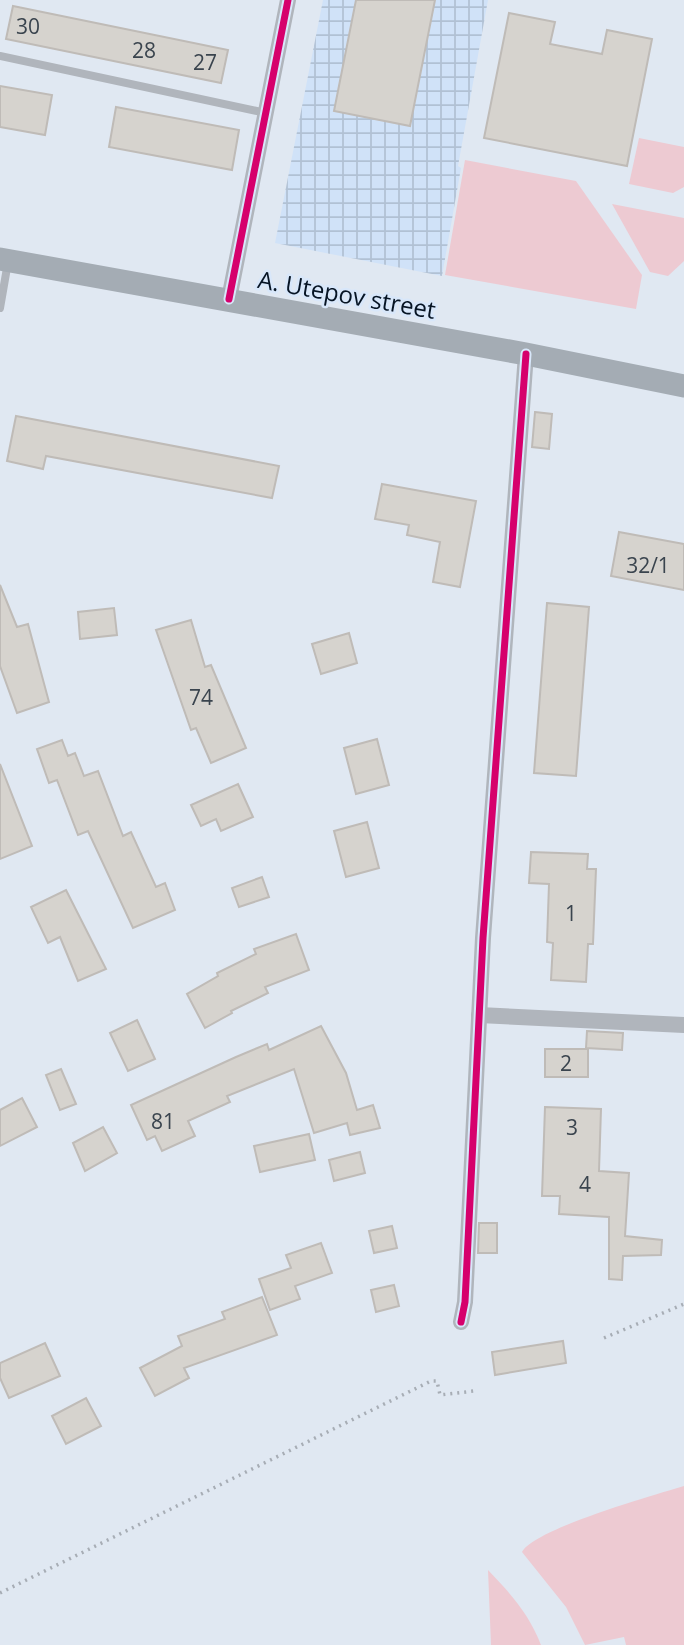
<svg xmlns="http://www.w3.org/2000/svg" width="684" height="1645" viewBox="0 0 684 1645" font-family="'Open Sans',sans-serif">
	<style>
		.industrial { fill: url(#industrial-grid) }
		.grass { fill: #edcad2 }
		.building { fill: #d6d3ce; stroke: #bfbbb7; stroke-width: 2 }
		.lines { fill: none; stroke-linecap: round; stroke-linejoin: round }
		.path { stroke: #a7adb5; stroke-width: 3.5; stroke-dasharray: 2 5; stroke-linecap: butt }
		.service { stroke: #b0b5bc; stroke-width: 8 }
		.minor { stroke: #b0b5bc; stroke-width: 16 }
		.secondary { stroke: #a4acb4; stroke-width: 23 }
		.cycleway-casing { stroke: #d8e7fa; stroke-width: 11 }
		.cycleway { stroke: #d6006c; stroke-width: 7 }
		.labels { text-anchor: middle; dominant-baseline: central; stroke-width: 5; stroke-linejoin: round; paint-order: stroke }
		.number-label { font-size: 21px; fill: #3a444e }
		.street-label { font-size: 24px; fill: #061424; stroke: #d8e7fa }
	</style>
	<defs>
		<pattern id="industrial-grid" width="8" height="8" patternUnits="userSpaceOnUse" patternTransform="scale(1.75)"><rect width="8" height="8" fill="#d0e2f8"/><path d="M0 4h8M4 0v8" fill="none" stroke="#b1c1d4"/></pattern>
	</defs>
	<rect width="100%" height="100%" fill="#e0e8f2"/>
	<!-- industrial -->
	<polygon class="industrial" points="323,0 488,0 458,166 461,168 442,276 275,243"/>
	<!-- grass -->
	<g class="grass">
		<polygon points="639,138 684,147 684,187 673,193 629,184"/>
		<polygon points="465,160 576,181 642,275 636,309 445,275"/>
		<polygon points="612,204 684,218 684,261 668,276 650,272"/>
		<path d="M684,1486V1645H626L624,1637L585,1645L566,1607L522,1552C534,1529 654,1495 684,1486Z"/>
		<path d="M488,1570C511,1594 529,1614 541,1645H491Z"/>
	</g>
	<!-- building -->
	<g class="building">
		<polygon points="356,0 435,0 410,126 334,111"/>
		<polygon points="13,6 228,50 221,83 6,39"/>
		<polygon points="509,13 555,22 550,44 602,54 607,30 652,39 627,166 484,138"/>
		<polygon points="0,86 52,95 45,135 0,127"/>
		<polygon points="116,107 239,130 232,170 109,147"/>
		<polygon points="535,412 552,414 549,449 532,447"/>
		<polygon points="16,416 279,466 272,498 46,456 43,469 7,461"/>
		<polygon points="382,484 476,501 460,587 433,582 440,542 407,535 409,525 375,519"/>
		<polygon points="619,532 684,544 684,590 611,576"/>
		<polygon points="0,585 17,627 28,624 49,702 17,713 0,666"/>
		<polygon points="547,603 589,607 576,776 534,773"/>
		<polygon points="114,608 117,635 80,639 78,612"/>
		<polygon points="191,620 205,667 211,665 246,748 211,763 196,728 191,730 156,630"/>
		<polygon points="349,633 357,663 321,674 312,644"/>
		<polygon points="377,739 389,785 356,794 344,748"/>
		<polygon points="62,740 68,756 75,753 84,776 98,771 123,836 131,832 156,887 165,883 175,910 133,928 88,831 78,835 57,780 49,783 37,749"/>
		<polygon points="0,764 32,846 0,859"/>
		<polygon points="238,784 253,817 221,831 216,819 201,826 191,805"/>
		<polygon points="367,822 379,868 346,877 334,831"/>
		<polygon points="531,852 588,854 587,869 596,869 593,944 588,944 586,982 551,980 553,943 547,942 549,884 529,883"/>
		<polygon points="262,877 269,897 239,907 232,888"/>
		<polygon points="66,890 106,969 78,981 60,937 48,943 31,907"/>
		<polygon points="296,934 309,970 265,987 268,993 231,1011 232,1013 205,1028 187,994 218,976 217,973 256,954 254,949"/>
		<polygon points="137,1020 155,1059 128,1071 110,1033"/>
		<polygon points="321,1026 346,1073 357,1110 373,1105 380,1128 350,1135 347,1123 314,1133 294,1069 227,1096 230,1102 188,1121 195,1136 162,1151 155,1136 147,1140 131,1105 236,1057 267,1044 269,1050"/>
		<polygon points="587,1031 623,1033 622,1050 586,1048"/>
		<rect x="545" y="1049" width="43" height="28"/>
		<polygon points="61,1069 76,1104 60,1110 46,1075"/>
		<polygon points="22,1098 37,1127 0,1146 0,1110"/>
		<polygon points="545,1107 601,1109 599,1171 629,1173 625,1236 662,1240 661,1255 623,1256 622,1280 609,1279 609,1217 559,1214 560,1196 542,1196"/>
		<polygon points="103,1127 117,1153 85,1171 73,1143"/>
		<polygon points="309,1134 315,1160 260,1172 254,1146"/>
		<polygon points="360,1152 365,1173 334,1181 329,1160"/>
		<polygon points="479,1223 497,1223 497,1253 478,1253"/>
		<polygon points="392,1226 397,1248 374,1253 369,1231"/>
		<polygon points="321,1243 332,1273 295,1286 300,1299 270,1310 259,1279 291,1268 286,1255"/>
		<polygon points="394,1285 399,1306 376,1312 371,1290"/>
		<polygon points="262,1297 277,1335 184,1368 189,1378 155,1396 140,1368 182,1346 178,1336 225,1319 222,1312"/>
		<polygon points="563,1341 566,1363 495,1375 492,1352"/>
		<polygon points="45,1343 60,1376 9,1398 0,1378 0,1363"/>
		<polygon points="86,1398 101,1426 66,1444 52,1416"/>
	</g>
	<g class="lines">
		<!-- path -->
		<g class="path">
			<polyline points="604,1338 684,1304"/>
			<polyline points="0,1593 431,1381 437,1381 440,1395 474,1391"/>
		</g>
		<!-- service -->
		<g class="service">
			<polyline points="0,56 266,113"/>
			<polyline points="0,308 8,262"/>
		</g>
		<!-- minor -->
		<g class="minor">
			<polyline points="229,299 288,0"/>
			<polyline points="479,1015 684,1025"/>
			<polyline points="461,1322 465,1302 483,938 526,354"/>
		</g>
		<!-- secondary -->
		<polyline class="secondary" points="0,259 526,354 684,386"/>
		<!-- cycleway casing -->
		<g class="cycleway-casing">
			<g id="cycleway">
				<polyline points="229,299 288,0"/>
				<polyline points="461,1322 465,1302 483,938 526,354"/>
			</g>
		</g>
		<!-- cycleway -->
		<use href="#cycleway" class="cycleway"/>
	</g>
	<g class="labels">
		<!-- number labels -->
		<g class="number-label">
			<text x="28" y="26">30</text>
			<text x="144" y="50">28</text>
			<text x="205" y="62">27</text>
			<text x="648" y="565">32/1</text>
			<text x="201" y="697">74</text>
			<text x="571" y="913">1</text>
			<text x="566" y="1063">2</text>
			<text x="163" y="1121">81</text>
			<text x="572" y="1127">3</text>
			<text x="585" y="1184">4</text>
		</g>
		<!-- street labels -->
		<g class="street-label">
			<text transform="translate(347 294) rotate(10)">A. Utepov street</text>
		</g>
	</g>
</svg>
